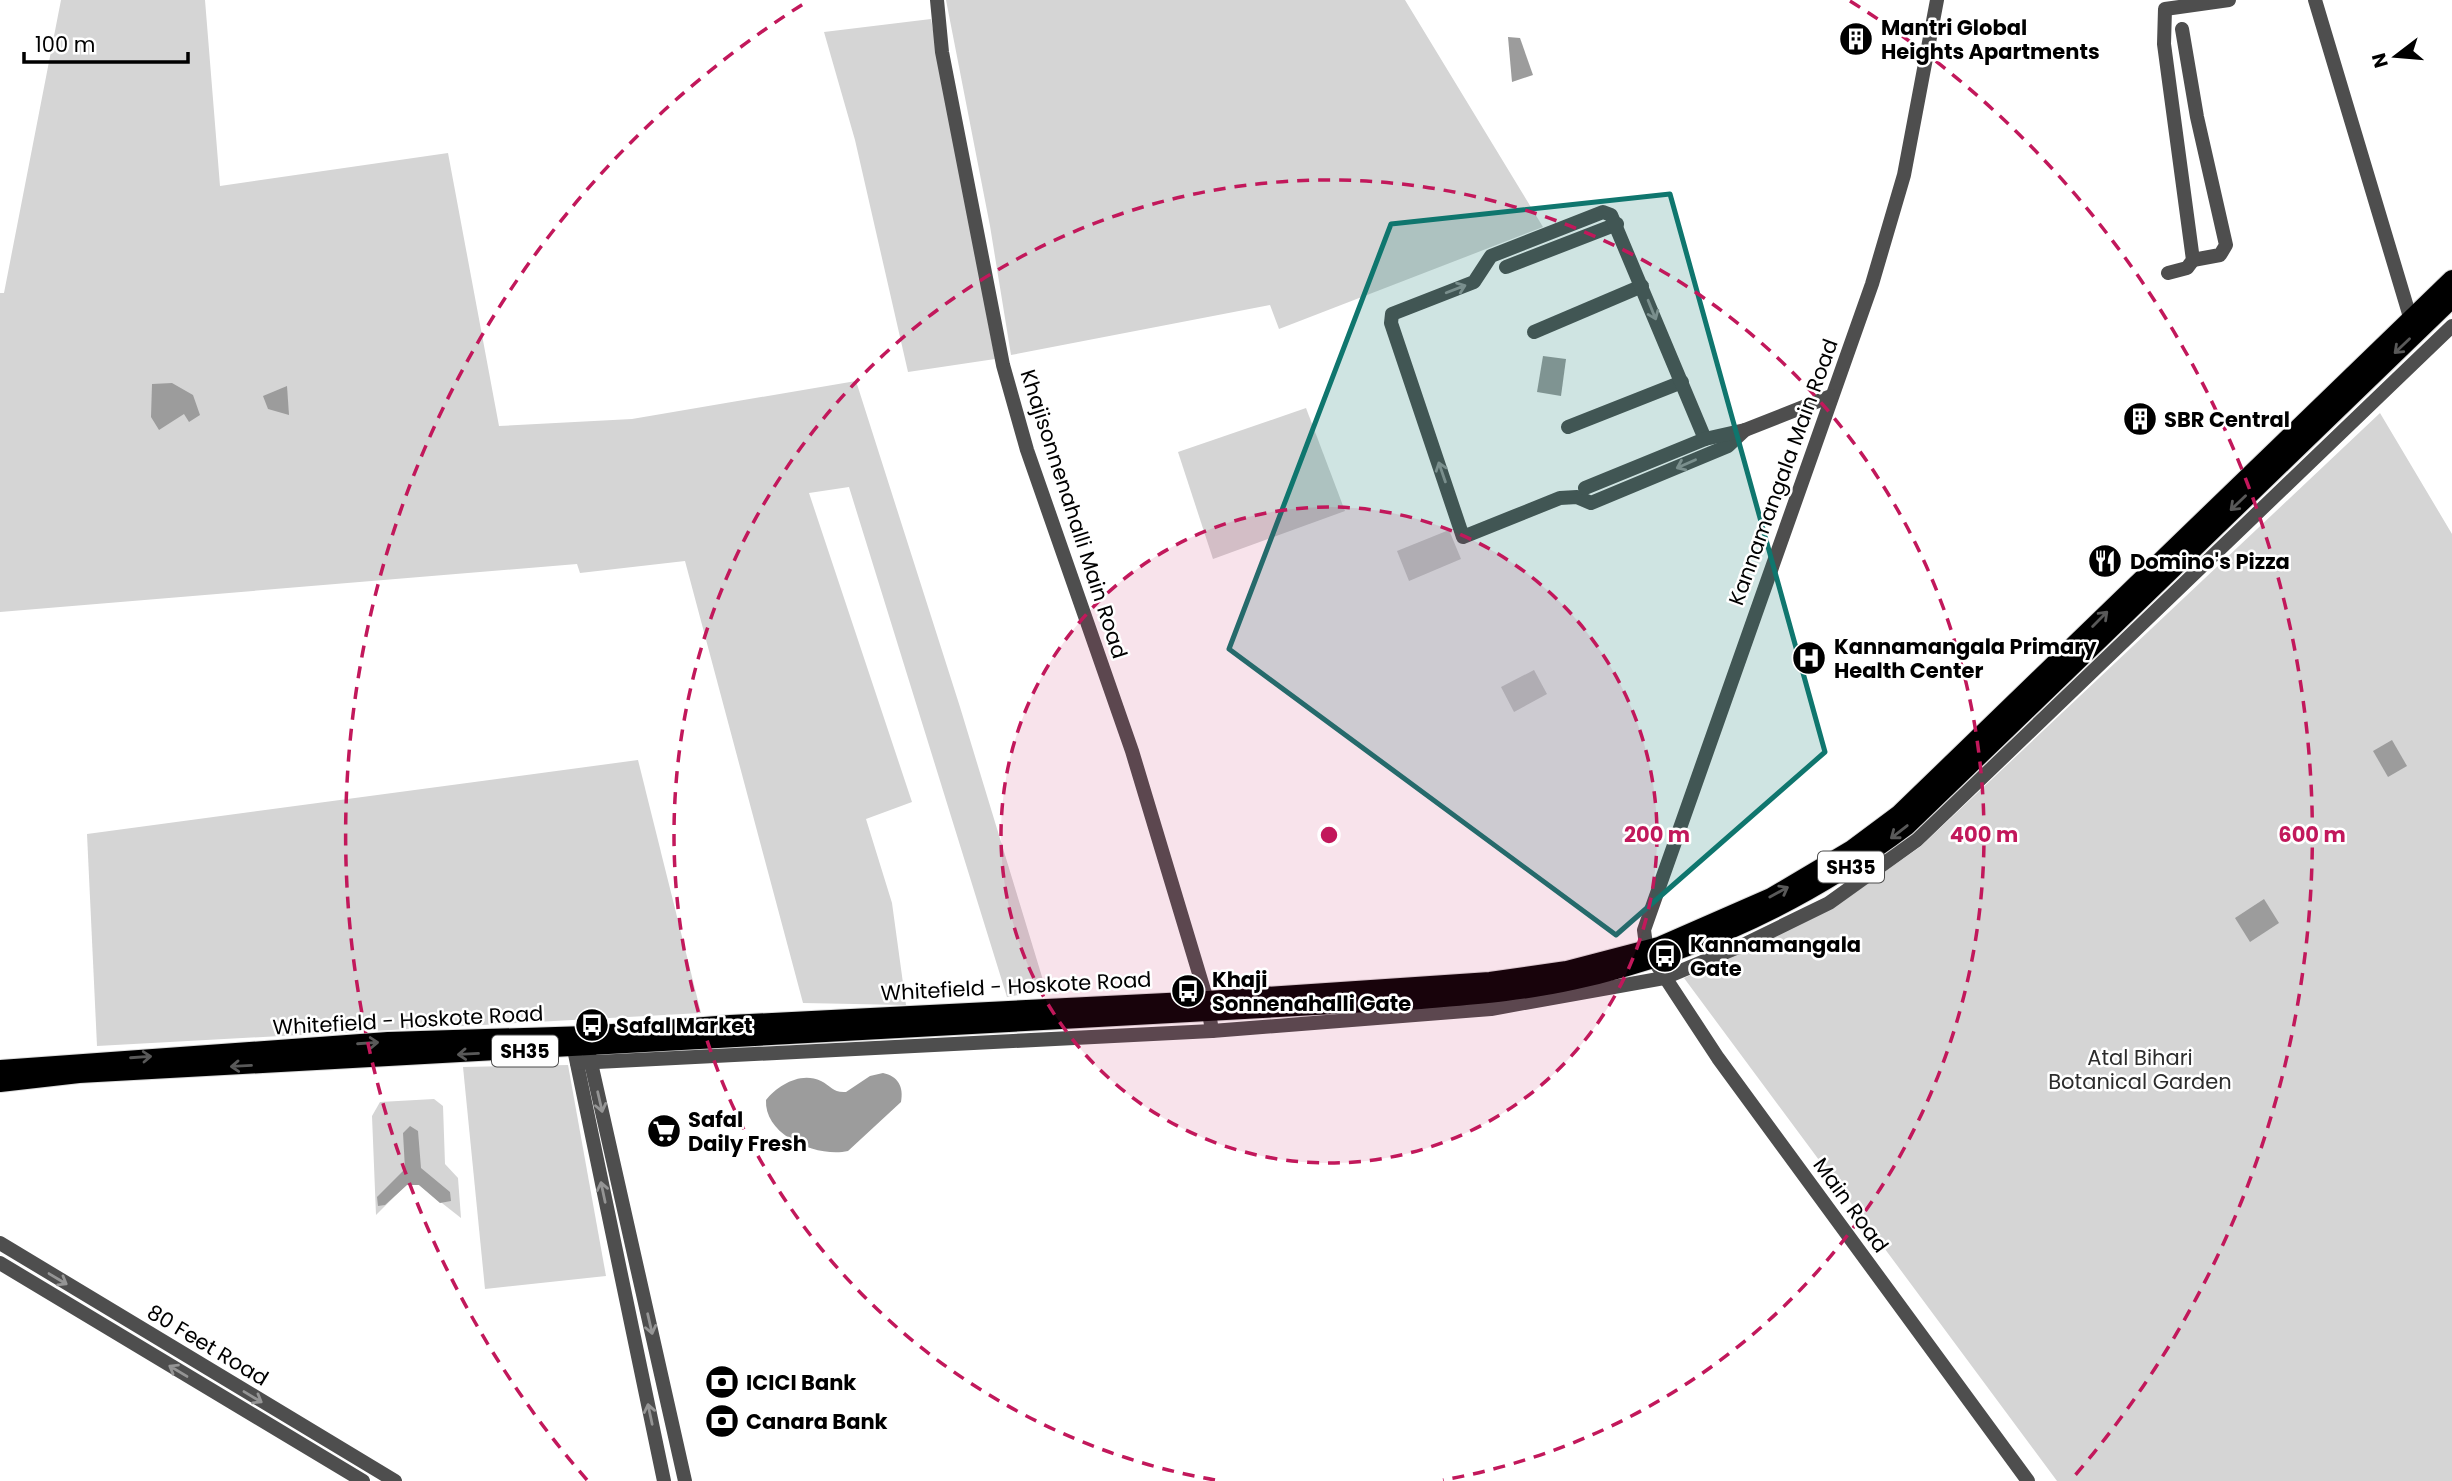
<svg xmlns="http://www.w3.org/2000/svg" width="2452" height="1481" viewBox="0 0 2452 1481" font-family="Poppins,sans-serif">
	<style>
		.green { fill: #d5d5d5 }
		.water { fill: #9c9c9c }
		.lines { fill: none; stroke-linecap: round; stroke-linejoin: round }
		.major-casing { stroke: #dbdbdb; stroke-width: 20 }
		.minor { stroke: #4e4e4e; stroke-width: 14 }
		.major { stroke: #000; stroke-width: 18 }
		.oneway { stroke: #959595 }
		.oneway2 { stroke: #595959 }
		.marked { fill: #0f766e; fill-opacity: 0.2; stroke: #0f766e; stroke-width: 5; stroke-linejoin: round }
		.ring { fill: none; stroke: #c2185b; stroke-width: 3.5; stroke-dasharray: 12 9 }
		.labels { text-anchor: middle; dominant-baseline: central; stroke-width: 5; stroke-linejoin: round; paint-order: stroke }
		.shield { fill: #fff; stroke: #4c4c4c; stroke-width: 2 }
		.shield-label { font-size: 19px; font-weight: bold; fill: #000 }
		.poi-label { font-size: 21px; font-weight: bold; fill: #000; stroke: #fff; text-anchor: start }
		.street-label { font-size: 21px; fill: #000; stroke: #fff }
		.park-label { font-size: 21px; fill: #2c2c2c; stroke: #fff }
		.centre { fill: #c2185b; stroke: #fff; stroke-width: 3.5 }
		.ring-label { font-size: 21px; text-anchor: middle; font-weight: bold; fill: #c2185b; stroke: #fff; stroke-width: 5; stroke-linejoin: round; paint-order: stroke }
	</style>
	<rect width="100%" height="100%" fill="#fff"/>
	<!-- green -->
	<g class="green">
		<polygon points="61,0 205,0 220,186 448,153 499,426 632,419 856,381 960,707 1046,990 1007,997 849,487 809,493 912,802 866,819 892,903 906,1005 803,1003 685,561 580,573 577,564 0,612 0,293 4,293"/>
		<polygon points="946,0 1405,0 1543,227 1279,329 1270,305 1011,355 990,226"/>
		<polygon points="931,19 995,359 908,372 855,140 824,32"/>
		<polygon points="1306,408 1345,511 1213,559 1178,452"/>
		<polygon points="2380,413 2452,534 2452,1481 2057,1481 1684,978 1837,905 1920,847"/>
		<polygon points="1449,530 1461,559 1409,581 1397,551"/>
		<polygon points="1534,670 1547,694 1514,712 1501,687"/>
		<polygon points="638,760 701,1013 97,1046 87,834"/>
		<polygon points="568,1065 606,1276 485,1289 463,1067"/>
		<polygon points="434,1099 443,1106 445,1164 458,1178 461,1218 419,1185 406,1185 376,1215 372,1116 380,1102"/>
	</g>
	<!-- water -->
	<g class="water">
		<polygon points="1508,37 1520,38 1533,75 1512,82"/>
		<polygon points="1543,356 1566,359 1561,396 1537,392"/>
		<polygon points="172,383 193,395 200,415 189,422 184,414 159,430 151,417 152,384"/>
		<polygon points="287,386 289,415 268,409 263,396"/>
		<polygon points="2392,740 2407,766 2388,777 2373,751"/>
		<polygon points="2264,899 2279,923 2250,942 2235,918"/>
		<path d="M883,1073C898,1076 904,1087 901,1102L848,1151C818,1158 764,1136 766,1100C778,1085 801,1071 821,1081C831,1086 833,1093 846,1092L870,1076Z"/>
		<polygon points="410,1126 418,1131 421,1168 450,1192 451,1201 440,1203 419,1185 407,1185 385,1205 378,1206 377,1197 405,1169 403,1133"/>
	</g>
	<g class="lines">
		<!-- major casing -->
		<g class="major-casing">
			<g id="major">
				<polyline points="0,1069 388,1041 587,1035 730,1024 1207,1000 1490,981 1567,970 1659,946 1771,897 1852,849 1899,814 2452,279"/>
				<path d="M0,1083L79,1074L1408,1001C1463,996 1518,993 1572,981C1695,954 1806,902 1907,826L2452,299"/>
			</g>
		</g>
		<!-- minor -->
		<g class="minor">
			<polyline points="937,0 942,52 1003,365 1027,450 1132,751 1207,1000 1212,1031"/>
			<polyline points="1937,0 1904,175 1872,284 1644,930 1646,945 1653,959 1718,1058 2028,1481"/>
			<polyline points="2315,0 2410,317"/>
			<polyline points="2182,29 2197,117 2226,245 2220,255 2193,260"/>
			<polyline points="1506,267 1617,224"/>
			<polyline points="2168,273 2187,268 2193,260 2164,44 2165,9 2229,0"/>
			<polyline points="1534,332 1642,286"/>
			<polyline points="1568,427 1682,382"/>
			<polyline points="1705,439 1611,215 1603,212 1491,256 1474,282 1392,314 1391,323 1463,537 1560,498 1577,497 1591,503 1728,446 1745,430"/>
			<polyline points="1585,488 1705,439 1745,430 1831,396"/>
			<polyline points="575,1054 664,1481"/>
			<polyline points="589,1054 685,1481"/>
			<polyline points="577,1063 1212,1031 1491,1009 1664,978 1743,945 1829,903 1917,840 2452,326"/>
			<polyline points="0,1243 395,1481"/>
			<polyline points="0,1263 363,1481"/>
		</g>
		<!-- major -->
		<use href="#major" class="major"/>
	</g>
	<!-- one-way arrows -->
	<defs><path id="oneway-shaft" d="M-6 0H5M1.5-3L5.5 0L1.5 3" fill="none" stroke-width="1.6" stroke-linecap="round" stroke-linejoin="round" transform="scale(1.75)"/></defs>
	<g class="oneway">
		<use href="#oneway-shaft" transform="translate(1456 289) rotate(-21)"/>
		<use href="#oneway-shaft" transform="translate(1652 310) rotate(68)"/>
		<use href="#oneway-shaft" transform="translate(1686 464) rotate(156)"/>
		<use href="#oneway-shaft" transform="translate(1442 472) rotate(-109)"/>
		<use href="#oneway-shaft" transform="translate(600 1102) rotate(77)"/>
		<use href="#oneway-shaft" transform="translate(603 1192) rotate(-102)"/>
		<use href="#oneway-shaft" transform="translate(58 1279) rotate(31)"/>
		<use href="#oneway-shaft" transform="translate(650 1324) rotate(77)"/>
		<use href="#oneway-shaft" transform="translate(178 1371) rotate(-149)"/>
		<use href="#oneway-shaft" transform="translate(253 1397) rotate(31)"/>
		<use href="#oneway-shaft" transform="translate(650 1414) rotate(-102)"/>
	</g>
	<g class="oneway2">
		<use href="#oneway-shaft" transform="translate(2402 346) rotate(136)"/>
		<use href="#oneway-shaft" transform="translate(2238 503) rotate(136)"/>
		<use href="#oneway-shaft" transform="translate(2100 619) rotate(-45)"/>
		<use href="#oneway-shaft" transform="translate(1899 832) rotate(142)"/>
		<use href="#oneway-shaft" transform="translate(1779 892) rotate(-29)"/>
		<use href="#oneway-shaft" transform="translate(368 1043) rotate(-4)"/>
		<use href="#oneway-shaft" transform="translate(468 1054) rotate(177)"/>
		<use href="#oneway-shaft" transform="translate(141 1057) rotate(-4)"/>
		<use href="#oneway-shaft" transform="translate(241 1066) rotate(177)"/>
	</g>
	<!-- marked area -->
	<path class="marked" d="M1670,194L1825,752L1616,935L1229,649L1391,224Z"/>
	<!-- distance rings -->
	<circle cx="1329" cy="835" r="328" fill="#c2185b" fill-opacity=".12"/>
	<g class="ring">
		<circle cx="1329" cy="835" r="328"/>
		<path d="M1215 1480A655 655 0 1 1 1443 1480"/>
		<path d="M587 1480A983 983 0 0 1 808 1M1850 1A983 983 0 0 1 2071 1480"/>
	</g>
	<!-- icons -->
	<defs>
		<g id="building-disc" transform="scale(1.75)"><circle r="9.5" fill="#000" stroke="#fff"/><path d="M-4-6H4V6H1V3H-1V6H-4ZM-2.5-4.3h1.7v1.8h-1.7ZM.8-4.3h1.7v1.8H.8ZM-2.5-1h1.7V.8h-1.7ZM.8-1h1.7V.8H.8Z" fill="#fff"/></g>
		<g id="restaurant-disc" transform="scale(1.75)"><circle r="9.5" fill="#000" stroke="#fff"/><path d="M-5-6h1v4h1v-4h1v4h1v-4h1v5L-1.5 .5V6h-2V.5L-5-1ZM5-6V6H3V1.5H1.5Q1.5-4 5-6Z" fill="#fff"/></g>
		<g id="hospital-disc" transform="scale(1.75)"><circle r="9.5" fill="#000" stroke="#fff"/><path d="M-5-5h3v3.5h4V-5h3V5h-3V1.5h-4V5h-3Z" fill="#fff"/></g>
		<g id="bus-disc" transform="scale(1.75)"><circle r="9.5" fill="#000" stroke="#fff"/><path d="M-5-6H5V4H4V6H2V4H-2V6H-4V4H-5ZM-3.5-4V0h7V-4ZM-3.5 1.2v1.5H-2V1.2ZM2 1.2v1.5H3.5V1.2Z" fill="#fff"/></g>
		<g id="supermarket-disc" transform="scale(1.75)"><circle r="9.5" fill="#000" stroke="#fff"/><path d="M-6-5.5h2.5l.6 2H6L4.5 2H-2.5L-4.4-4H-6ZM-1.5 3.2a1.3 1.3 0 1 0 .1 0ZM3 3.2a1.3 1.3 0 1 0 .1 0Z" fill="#fff"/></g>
		<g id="bank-disc" transform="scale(1.75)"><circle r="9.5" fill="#000" stroke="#fff"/><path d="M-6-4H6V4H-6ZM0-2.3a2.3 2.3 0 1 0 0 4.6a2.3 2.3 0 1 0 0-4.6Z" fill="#fff"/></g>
	</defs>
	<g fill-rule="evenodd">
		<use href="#building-disc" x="1856" y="39"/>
		<use href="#building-disc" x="2140" y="419"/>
		<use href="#restaurant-disc" x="2105" y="561"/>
		<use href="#hospital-disc" x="1809" y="658"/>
		<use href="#bus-disc" x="1665" y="956"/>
		<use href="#bus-disc" x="1188" y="991"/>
		<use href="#bus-disc" x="592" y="1025"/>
		<use href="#supermarket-disc" x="664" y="1131"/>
		<use href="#bank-disc" x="722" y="1382"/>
		<use href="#bank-disc" x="722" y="1421"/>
	</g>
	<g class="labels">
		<!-- shield labels -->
		<g class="shield">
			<rect x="1818" y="851.5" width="66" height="31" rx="5"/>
			<rect x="492" y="1035.5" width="66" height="31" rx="5"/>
		</g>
		<g class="shield-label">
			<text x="1851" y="867">SH35</text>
			<text x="525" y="1051">SH35</text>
		</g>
		<!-- poi labels -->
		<g class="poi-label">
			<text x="1881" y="27">Mantri Global<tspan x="1881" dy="24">Heights Apartments</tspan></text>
			<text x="2164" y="419">SBR Central</text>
			<text x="2130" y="561">Domino's Pizza</text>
			<text x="1834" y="646">Kannamangala Primary<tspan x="1834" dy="24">Health Center</tspan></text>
			<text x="1690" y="944">Kannamangala<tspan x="1690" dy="24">Gate</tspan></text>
			<text x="1212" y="979">Khaji<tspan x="1212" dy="24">Sonnenahalli Gate</tspan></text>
			<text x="616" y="1025">Safal Market</text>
			<text x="688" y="1119">Safal<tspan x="688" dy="24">Daily Fresh</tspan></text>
			<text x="746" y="1382">ICICI Bank</text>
			<text x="746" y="1421">Canara Bank</text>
		</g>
		<!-- street labels -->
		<g class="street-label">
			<text transform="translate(1783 472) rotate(-70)">Kannamangala Main Road</text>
			<text transform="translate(1074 514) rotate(72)">Khajisonnenahalli Main Road</text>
			<text transform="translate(1016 986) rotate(-3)">Whitefield - Hoskote Road</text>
			<text transform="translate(408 1020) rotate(-3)">Whitefield - Hoskote Road</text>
			<text transform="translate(1851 1205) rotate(54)">Main Road</text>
			<text transform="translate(208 1345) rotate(31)">80 Feet Road</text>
		</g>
		<!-- park labels -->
		<g class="park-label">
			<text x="2140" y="1057">Atal Bihari<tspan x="2140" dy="24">Botanical Garden</tspan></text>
		</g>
	</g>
	<circle cx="1329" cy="835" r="10" class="centre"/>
	<g class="ring-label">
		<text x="1657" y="842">200 m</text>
		<text x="1984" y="842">400 m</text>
		<text x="2312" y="842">600 m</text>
	</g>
	<!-- north arrow -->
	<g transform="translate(2396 56) rotate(254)" stroke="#ffffff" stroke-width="5" paint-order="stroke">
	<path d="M0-5L12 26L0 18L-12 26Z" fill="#000000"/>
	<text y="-10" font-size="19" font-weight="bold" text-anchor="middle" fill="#000000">N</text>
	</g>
	<!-- scale -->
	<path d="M24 52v10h164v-10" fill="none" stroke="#000000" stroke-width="3.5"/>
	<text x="35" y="52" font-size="21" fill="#000000" stroke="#ffffff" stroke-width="5" paint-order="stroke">100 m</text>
</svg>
